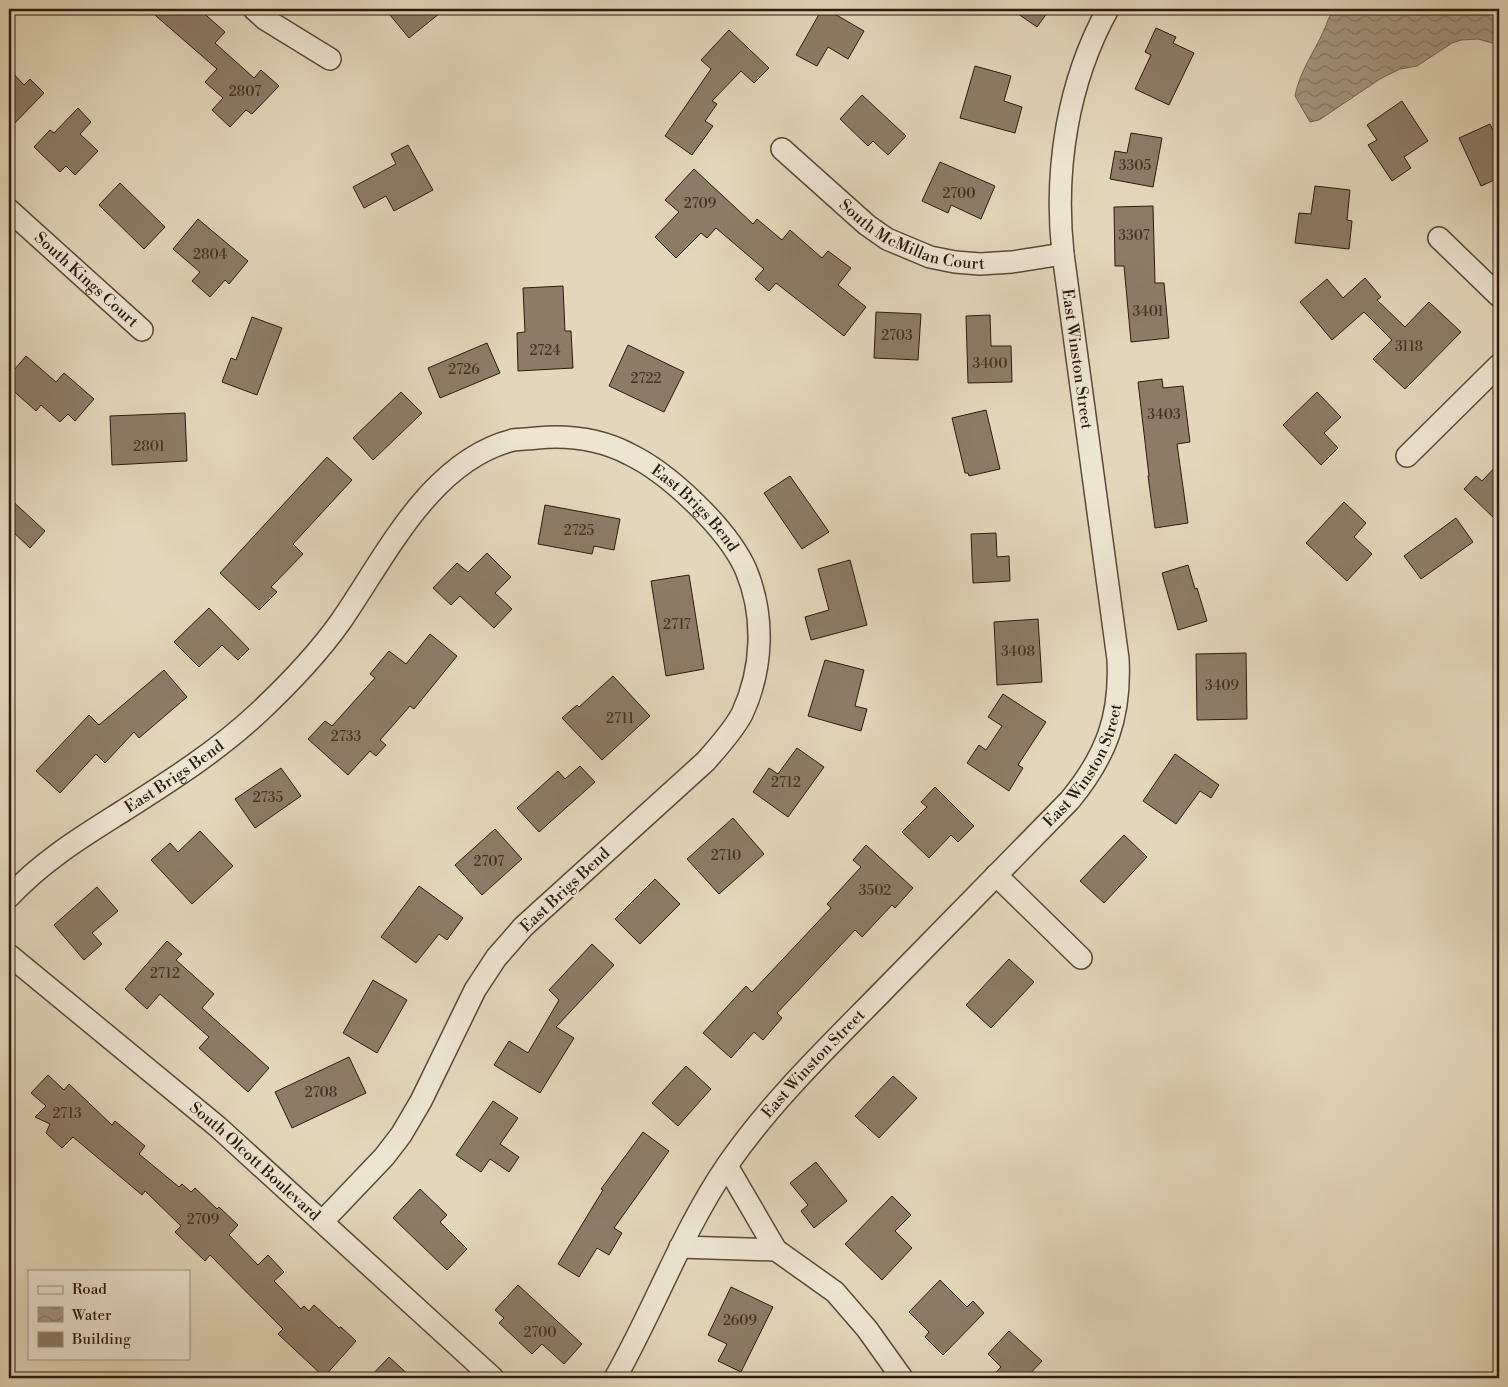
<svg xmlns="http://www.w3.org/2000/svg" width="1508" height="1387" viewBox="0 0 1508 1387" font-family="'Libre Bodoni',serif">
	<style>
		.water { fill: url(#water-waves); stroke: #756552 }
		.building { fill: #8c7c67; stroke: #2e1a0e }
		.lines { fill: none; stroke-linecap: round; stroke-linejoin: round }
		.minor-casing { stroke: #5b4939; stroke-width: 24 }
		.minor { stroke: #ece5d2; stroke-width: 21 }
		.labels { text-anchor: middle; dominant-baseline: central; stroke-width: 4; stroke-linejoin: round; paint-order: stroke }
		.number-label { font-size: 14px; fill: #463224 }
		.street-label { font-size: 16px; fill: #2e1a0e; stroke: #ece5d2 }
	</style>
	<defs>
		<pattern id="water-waves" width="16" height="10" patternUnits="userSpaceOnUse" patternTransform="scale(1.25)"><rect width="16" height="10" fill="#a59780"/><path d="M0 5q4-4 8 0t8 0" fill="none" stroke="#877a67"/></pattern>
	</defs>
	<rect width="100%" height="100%" fill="#e2d7ba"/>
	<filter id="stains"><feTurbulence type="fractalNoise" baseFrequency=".004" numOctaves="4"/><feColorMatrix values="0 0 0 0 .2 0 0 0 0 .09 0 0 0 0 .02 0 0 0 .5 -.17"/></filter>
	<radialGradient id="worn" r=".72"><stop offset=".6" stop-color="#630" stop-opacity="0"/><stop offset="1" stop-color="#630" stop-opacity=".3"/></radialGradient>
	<!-- water -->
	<path class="water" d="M1335,9H1499V45L1478,39L1461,40L1452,43L1417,66L1400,69L1380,79L1319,120L1310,122L1295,96C1300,70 1314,53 1324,30C1328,22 1328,16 1335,9Z"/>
	<!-- building -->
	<g class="building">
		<polygon points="148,9 199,9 225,32 215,43 254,78 261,70 279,86 252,114 246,110 230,127 212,110 223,98 205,82 217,69"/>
		<polygon points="385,9 445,9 409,38"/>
		<polygon points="822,9 826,9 864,31 848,59 828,47 817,66 796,55"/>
		<polygon points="1011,9 1050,9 1037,27"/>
		<polygon points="1156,28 1176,37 1173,43 1194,53 1169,105 1135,89 1151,55 1145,52"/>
		<polygon points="729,30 769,68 754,83 741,71 712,101 717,104 705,121 713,126 692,155 665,136 711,69 701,60"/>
		<polygon points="975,66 1011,76 1004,101 1022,107 1015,133 960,118"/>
		<polygon points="9,69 24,85 30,79 44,93 9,129"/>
		<polygon points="862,95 906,136 888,155 873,141 868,146 840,119"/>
		<polygon points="1402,101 1428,141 1404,157 1411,168 1392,181 1368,145 1377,140 1367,125"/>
		<polygon points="78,108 91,122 80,134 98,151 75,175 66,166 60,172 34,147 50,130 54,133"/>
		<polygon points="1490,124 1499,144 1499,178 1481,186 1459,138"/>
		<polygon points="1131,133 1162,138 1153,187 1110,179 1115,151 1127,153"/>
		<polygon points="408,145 433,190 394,211 386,196 364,208 353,187 396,164 391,154"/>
		<polygon points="940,162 995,186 981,219 951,205 948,213 922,201"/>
		<polygon points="694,169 753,224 757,219 782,240 790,230 822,258 828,251 851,268 838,285 866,307 844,336 776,283 769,291 755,279 764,269 716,228 707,238 701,233 676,258 655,237 679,212 665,200"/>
		<polygon points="120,183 165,227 144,249 99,205"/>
		<polygon points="1315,186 1350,190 1347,220 1352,221 1349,249 1295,243 1299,213 1311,214"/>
		<polygon points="1153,206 1155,283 1164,283 1169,338 1131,342 1124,266 1115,266 1114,207"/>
		<polygon points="198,219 248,261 229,284 225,280 210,297 192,281 200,272 173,249"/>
		<polygon points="1365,278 1381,297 1377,300 1405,327 1429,302 1461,332 1405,389 1373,359 1392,340 1364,312 1332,340 1300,302 1327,279 1343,298"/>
		<polygon points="563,286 565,331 571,331 573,368 518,371 517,333 525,332 523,288"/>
		<polygon points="876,312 921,314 918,360 874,358"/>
		<polygon points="990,315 991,346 1011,346 1012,382 968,383 966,316"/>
		<polygon points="252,317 282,328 257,395 222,382 231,358 236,360"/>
		<polygon points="487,343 500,373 440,398 428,368"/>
		<polygon points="628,345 684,372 664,412 609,386"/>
		<polygon points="26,356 56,382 64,373 94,399 75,421 68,414 60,422 41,405 36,411 9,387 9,376"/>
		<polygon points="1162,379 1163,388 1183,386 1190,442 1177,444 1188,523 1155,528 1148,476 1149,476 1138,382"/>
		<polygon points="401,392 422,413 373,460 353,438"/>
		<polygon points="1317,392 1341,417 1324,433 1338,448 1321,465 1283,425"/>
		<polygon points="986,410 1000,469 969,476 968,473 965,473 952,418"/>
		<polygon points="185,413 187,461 112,465 110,416"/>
		<polygon points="327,457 352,480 293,544 303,554 271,587 277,592 259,610 220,573"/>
		<polygon points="1499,463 1499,523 1464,489 1476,476 1482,481"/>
		<polygon points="790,476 829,532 802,549 764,493"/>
		<polygon points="9,498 45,531 30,548 9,528"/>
		<polygon points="1344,502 1366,523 1354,537 1372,554 1347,581 1306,543"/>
		<polygon points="545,505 620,519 614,550 594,546 592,554 538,544"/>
		<polygon points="1456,518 1473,542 1421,579 1404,556"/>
		<polygon points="996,533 997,557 1009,556 1010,581 973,583 971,534"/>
		<polygon points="487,553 511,577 495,593 512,609 494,628 460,596 451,605 433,588 457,563 468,572"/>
		<polygon points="850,560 867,625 811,640 805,617 829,610 818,569"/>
		<polygon points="1188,565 1195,589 1197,588 1207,621 1178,630 1162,573"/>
		<polygon points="689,575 704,669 666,676 651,581"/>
		<polygon points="209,608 249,649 238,660 222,645 199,667 174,642"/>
		<polygon points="1038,619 1042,682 997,685 994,622"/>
		<polygon points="430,634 457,656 414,709 410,706 380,740 386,745 376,756 370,751 348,775 308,739 325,721 332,726 375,678 370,674 389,651 406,664"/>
		<polygon points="1246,653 1247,719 1197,720 1196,654"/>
		<polygon points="825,660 864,670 855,706 867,709 861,731 808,716"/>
		<polygon points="164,670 187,697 139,738 134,732 105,763 96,754 60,793 36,771 89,715 99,725"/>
		<polygon points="613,676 650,716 602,760 562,718 577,705 579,707"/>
		<polygon points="1003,694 1046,722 1018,765 1023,768 1009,791 967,763 979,745 986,750 1002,726 988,717"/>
		<polygon points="797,748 824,767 788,817 753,792 769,768 778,774"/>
		<polygon points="1175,754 1219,785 1211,798 1200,791 1176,824 1143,801"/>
		<polygon points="580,766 595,782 539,832 517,808 558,771 565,779"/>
		<polygon points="281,768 301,796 255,828 235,799"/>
		<polygon points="935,787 974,826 958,842 951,835 929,858 902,832 927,807 921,802"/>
		<polygon points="733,818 764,854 719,894 687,859"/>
		<polygon points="495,829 522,859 482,895 455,865"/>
		<polygon points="200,831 233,866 192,904 151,860 170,843 178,852"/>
		<polygon points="1124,835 1147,857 1104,903 1080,881"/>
		<polygon points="866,845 913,888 895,908 892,905 862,937 855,930 777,1013 782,1018 763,1040 754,1032 731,1058 703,1033 746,986 752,992 831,908 827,904 861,867 853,860"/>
		<polygon points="655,879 680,904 640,944 615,919"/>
		<polygon points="419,886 463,918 447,940 439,934 416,963 381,937"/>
		<polygon points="97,887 118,911 92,933 102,944 84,960 54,925"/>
		<polygon points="167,941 182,954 176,960 214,994 202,1008 269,1068 248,1092 199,1048 209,1037 160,994 147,1009 125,989"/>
		<polygon points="592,944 614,965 556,1027 574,1038 540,1093 494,1065 509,1041 528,1053 559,1000 549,990"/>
		<polygon points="1009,959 1034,982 991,1028 966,1005"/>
		<polygon points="373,980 407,1000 377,1053 343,1033"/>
		<polygon points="349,1057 366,1093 292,1128 275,1092"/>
		<polygon points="686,1066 711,1089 678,1126 652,1103"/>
		<polygon points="48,1075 64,1090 69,1084 112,1125 115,1121 145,1146 139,1154 179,1187 182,1184 191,1192 195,1188 217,1209 219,1207 238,1225 229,1235 258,1265 268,1255 284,1272 274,1281 301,1309 304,1306 309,1311 314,1305 339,1328 341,1327 356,1341 324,1377 278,1334 283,1329 210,1255 205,1261 175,1232 181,1226 145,1191 142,1195 73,1137 62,1148 46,1133 50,1124 35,1117 46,1106 31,1093"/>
		<polygon points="893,1076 917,1098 879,1138 855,1116"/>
		<polygon points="493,1101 518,1118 500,1144 519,1157 509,1172 490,1159 481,1172 456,1155"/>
		<polygon points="643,1132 669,1151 614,1228 622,1233 609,1255 597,1248 579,1277 558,1264 603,1190 601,1189"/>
		<polygon points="816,1162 847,1201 814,1228 801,1211 808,1205 790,1183"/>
		<polygon points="420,1189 447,1215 440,1222 467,1249 447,1270 393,1218"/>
		<polygon points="892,1196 911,1215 895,1231 912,1248 882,1280 845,1244"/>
		<polygon points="940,1280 967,1307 973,1301 984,1313 943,1355 925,1337 929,1332 909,1312"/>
		<polygon points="518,1285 582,1344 564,1364 542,1344 532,1354 499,1323 504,1318 495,1310"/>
		<polygon points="731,1287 773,1307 741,1372 718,1361 727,1344 708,1335"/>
		<polygon points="1009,1331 1042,1361 1026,1378 991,1378 1001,1367 988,1354"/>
		<polygon points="389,1357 412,1378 369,1378"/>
	</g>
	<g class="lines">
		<!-- minor casing -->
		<g class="minor-casing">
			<g id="minor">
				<polyline points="254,9 265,19 330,59"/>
				<path id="s1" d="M782,149L867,225L887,239L930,257L955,262L980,264L1012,262L1063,254"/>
				<path id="s2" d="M9,210L142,330"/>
				<polyline points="1439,238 1499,296"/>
				<polyline points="1407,456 1499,365"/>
				<polyline points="996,875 1081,958"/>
				<path id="s3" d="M9,897C42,861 82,837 123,811C170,781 216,752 257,714C288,685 317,655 341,621C386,556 430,461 513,440C521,439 529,439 537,438C569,435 600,439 629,454C669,473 728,529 746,570C765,616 763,669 742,714C733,731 719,746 706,761L523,927L496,958L475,990L421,1101L401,1135L384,1157L323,1221"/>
				<path id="s4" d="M9,955L218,1127L493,1378"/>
				<polyline points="727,1166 776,1250 835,1292 867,1329 902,1378"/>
				<polyline points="680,1247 776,1250"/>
				<path id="s5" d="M615,1378C655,1308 682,1231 728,1164C771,1102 826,1049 879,995C942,930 1006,865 1070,800C1106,756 1121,717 1118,659L1063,254C1054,171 1067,83 1108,9"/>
			</g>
		</g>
		<!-- minor -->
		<use href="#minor" class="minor"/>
	</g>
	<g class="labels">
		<!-- number labels -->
		<g class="number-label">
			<text x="245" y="92">2807</text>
			<text x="1135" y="166">3305</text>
			<text x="959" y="194">2700</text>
			<text x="700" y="204">2709</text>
			<text x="1134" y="236">3307</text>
			<text x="210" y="255">2804</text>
			<text x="1148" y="312">3401</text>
			<text x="897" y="336">2703</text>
			<text x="1409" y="347">3118</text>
			<text x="545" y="351">2724</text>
			<text x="990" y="364">3400</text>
			<text x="464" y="370">2726</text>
			<text x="646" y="379">2722</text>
			<text x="1164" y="415">3403</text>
			<text x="149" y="447">2801</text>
			<text x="579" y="531">2725</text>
			<text x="677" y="625">2717</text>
			<text x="1018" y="652">3408</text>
			<text x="1222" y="686">3409</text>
			<text x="620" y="719">2711</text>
			<text x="346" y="737">2733</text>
			<text x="786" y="783">2712</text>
			<text x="268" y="798">2735</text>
			<text x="726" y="856">2710</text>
			<text x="489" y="862">2707</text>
			<text x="875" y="891">3502</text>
			<text x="165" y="974">2712</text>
			<text x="321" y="1093">2708</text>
			<text x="67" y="1114">2713</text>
			<text x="203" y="1220">2709</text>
			<text x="740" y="1321">2609</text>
			<text x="540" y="1333">2700</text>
		</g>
		<!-- street labels -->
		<g class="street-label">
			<text stroke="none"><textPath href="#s1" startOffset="160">South McMillan Court</textPath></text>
			<text stroke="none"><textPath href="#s2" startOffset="104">South Kings Court</textPath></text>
			<text transform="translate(1077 359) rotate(82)">East Winston Street</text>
			<text stroke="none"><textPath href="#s3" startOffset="895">East Brigs Bend</textPath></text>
			<text stroke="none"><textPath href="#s5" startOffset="779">East Winston Street</textPath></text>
			<text stroke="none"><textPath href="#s3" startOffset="205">East Brigs Bend</textPath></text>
			<text transform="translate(565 890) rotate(-43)">East Brigs Bend</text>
			<text stroke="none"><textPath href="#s5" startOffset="374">East Winston Street</textPath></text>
			<text stroke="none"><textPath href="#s4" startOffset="321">South Olcott Boulevard</textPath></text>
		</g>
	</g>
	<!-- margin -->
	<rect width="1508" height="1387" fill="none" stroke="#e2d7ba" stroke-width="30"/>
	<rect x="10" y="10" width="1488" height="1367" fill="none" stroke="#2e1a0e" stroke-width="2.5"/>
	<rect x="15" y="15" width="1478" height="1357" fill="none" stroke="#2e1a0e"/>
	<!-- legend -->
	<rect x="28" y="1270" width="162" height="90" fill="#ece5d2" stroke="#a09484"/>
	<rect x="38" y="1286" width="25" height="8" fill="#ece5d2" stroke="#a09484"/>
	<text x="72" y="1294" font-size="15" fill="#2e1a0e">Road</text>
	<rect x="38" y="1307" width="25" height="15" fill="url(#water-waves)" stroke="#a09484"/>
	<text x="72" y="1320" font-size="15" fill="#2e1a0e">Water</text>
	<rect x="38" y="1332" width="25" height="15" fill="#8c7c67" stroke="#a09484"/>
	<text x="72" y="1344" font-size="15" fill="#2e1a0e">Building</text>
	<rect width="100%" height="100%" filter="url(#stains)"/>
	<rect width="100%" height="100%" fill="url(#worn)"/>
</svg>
